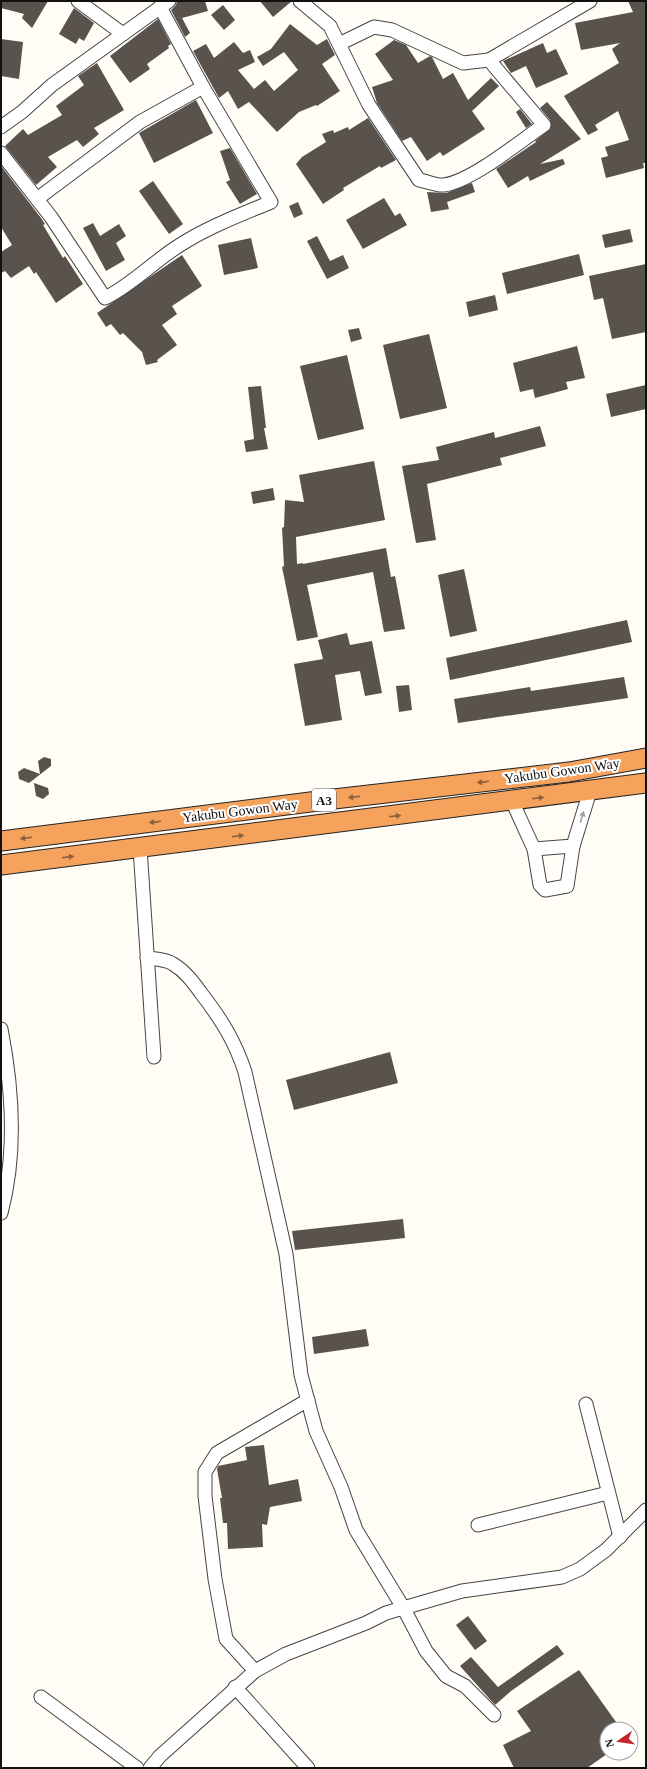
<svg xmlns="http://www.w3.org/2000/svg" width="647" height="1769" viewBox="0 0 647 1769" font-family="'Times New Roman',serif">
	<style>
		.building { fill: #5a524d }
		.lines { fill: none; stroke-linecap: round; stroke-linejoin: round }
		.minor-casing { stroke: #444; stroke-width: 15 }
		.highway-casing { stroke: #222; stroke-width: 21 }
		.minor { stroke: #fff; stroke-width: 13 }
		.highway { stroke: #f5a25d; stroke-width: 19 }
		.oneway { fill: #8e613b }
		.oneway2 { fill: #a0a0a0 }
		.labels { text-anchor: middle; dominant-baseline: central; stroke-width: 4; stroke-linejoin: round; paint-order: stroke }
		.shield { fill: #fff; stroke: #585858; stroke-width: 1 }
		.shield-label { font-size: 13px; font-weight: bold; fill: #111 }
		.street-label { font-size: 14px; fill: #111; stroke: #fff }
	</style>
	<rect width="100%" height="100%" fill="#fffdf5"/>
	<!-- building -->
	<g class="building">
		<polygon points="1,1 48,1 32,28 22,18 24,14 1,8"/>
		<polygon points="177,1 205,1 208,11 182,18 190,33 185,37 171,10 176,5"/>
		<polygon points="260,1 292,1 273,17"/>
		<polygon points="628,1 646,1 646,163 643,163 644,168 606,178 601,158 608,156 605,147 629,140 618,111 595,125 598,130 588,135 564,96 619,63 612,49 620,43 581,50 575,23 633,12"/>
		<polygon points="223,5 235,20 224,30 211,15"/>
		<polygon points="74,8 94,23 84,41 79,38 76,44 59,34"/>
		<polygon points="158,19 171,44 168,46 169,48 147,64 150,69 130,83 110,56"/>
		<polygon points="290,24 317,45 327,39 335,55 322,64 340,91 317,106 316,105 299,112 277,132 249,102 238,109 228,91 219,98 193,51 206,44 214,58 234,42 243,53 250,50 255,62 238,70 254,89 265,80 274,91 298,70 284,52 263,66 257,57 271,49"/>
		<polygon points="1,39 23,42 19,79 1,76"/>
		<polygon points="394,40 406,45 418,63 430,56 432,57 443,79 453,73 468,100 491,78 499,86 472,111 485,129 443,156 440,152 427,161 411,137 402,141 377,103 372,87 393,80 375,54"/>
		<polygon points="543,43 547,53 556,49 568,74 536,88 526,66 511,73 503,61"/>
		<polygon points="97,63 124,110 94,128 99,134 83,147 77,140 48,157 57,167 36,185 5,146 23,129 28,135 62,115 56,106 84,85 78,76"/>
		<polygon points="196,100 213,133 154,163 139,133"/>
		<polygon points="547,102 581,139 540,164 563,159 565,164 530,181 528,176 508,188 496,169 536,142 535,141 551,128 550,120 540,108"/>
		<polygon points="520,109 532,124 526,128 516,112"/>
		<polygon points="368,118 396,160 381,168 380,166 343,188 344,190 323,204 296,164 302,157 326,142 322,134 333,130 334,133 348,127 349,130"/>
		<polygon points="230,148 257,194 240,204 226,182 230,180 220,151"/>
		<polygon points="1,166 41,218 45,224 43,225 63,258 65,256 83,284 56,303 36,272 34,274 29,266 11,278 5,271 1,273 1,252 12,245 1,227"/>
		<polygon points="153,181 183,224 169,234 139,191"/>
		<polygon points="472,183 475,192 447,202 449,209 431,212 427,192 446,193"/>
		<polygon points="384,198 395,216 400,213 407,225 363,249 346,220"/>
		<polygon points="298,202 303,214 294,218 289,206"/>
		<polygon points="93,223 100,236 119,224 126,236 116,243 125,260 106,271 83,228"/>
		<polygon points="630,229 633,242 605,248 602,235"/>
		<polygon points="317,236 330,261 343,255 349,268 327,279 307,241"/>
		<polygon points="251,238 258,268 224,275 218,245"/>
		<polygon points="579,254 584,275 507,294 502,273"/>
		<polygon points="182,255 202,286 172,306 177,314 162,325 177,345 157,360 158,362 146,365 142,352 123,333 120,335 111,324 106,327 97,313"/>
		<polygon points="646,264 646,332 612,339 603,298 594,300 589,276"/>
		<polygon points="495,295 498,310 469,317 466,302"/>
		<polygon points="359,328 362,339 351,342 348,330"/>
		<polygon points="429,334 447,408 400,419 383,345"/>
		<polygon points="577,346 585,378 566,382 568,389 535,398 533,389 520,392 513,363"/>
		<polygon points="347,355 364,429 318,440 300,366"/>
		<polygon points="646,385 646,409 611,417 606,394"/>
		<polygon points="261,386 266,428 264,428 268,449 246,452 244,441 254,439 248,387"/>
		<polygon points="540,426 546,446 500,458 502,465 427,484 436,540 416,543 402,466 439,460 436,447 494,432 495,438"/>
		<polygon points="374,461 385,520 296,537 297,564 303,563 303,564 386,548 391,577 395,576 405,629 384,632 373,572 307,585 318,637 297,641 282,567 284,566 282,528 284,527 285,500 304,502 299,475"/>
		<polygon points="273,488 275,500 253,504 251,492"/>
		<polygon points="464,569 477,631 450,637 438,575"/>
		<polygon points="627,620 632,642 450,680 446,658"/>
		<polygon points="347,633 350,645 372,641 382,693 365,696 360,671 335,675 342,720 305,726 294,664 323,659 318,640"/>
		<polygon points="624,677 628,698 458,723 454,699 530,687 531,691"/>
		<polygon points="409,685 412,710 399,712 396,686"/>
		<polygon points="44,757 51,759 51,766 29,783 19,779 18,772 24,768 40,774 38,761"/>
		<polygon points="34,783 48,788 49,794 43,799 36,796"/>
		<polygon points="390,1052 398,1083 294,1110 286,1080"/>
		<polygon points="403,1219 405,1238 295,1250 292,1231"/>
		<polygon points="366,1329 369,1346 314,1354 312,1337"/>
		<polygon points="264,1445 269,1485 298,1479 302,1501 270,1507 267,1525 262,1524 263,1547 228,1549 227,1523 223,1523 220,1498 222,1498 217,1469 218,1466 247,1460 245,1447"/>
		<polygon points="468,1616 487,1641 475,1650 456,1625"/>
		<polygon points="557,1645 564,1654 511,1691 495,1705 460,1666 471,1657 498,1687"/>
		<polygon points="579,1670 621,1729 607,1729 607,1754 587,1768 514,1768 503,1745 531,1731 517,1711"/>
	</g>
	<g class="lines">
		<!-- minor casing -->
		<g class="minor-casing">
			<g id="minor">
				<polyline points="78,1 123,34"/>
				<path d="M300,1L330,26L369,105L419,180C426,181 437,186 444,185C472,181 519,142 544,125L489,60L463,63L392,30L374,27L339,44"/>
				<polyline points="489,60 590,1"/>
				<polyline points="1,127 22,112 52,85 169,1"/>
				<path d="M1,153L51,217L105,298C132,285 154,261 180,245C208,227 240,215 271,202L203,87L160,7"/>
				<polyline points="37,199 140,122 203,87"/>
				<polyline points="512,801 534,849 573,846 590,791"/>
				<polyline points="140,848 154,1057"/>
				<polyline points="534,849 540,885 545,890 567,886 573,846"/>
				<path d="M147,958C155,959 166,959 173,964C185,971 193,982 201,993C221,1019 235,1041 245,1072L286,1254L301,1375L316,1431L341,1487L356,1530L404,1609L426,1651L446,1676L465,1686L494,1715"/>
				<path d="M1,1029C13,1090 17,1153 1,1213"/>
				<polyline points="586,1404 620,1537"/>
				<polyline points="478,1525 608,1493"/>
				<polyline points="255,1671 226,1639 215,1579 205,1496 205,1472 217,1453 308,1400"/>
				<polyline points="235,1687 308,1768"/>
				<polyline points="41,1697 137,1768"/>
				<polyline points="150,1768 160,1756 255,1671 286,1654 366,1623 386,1613 462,1591 562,1577 580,1569 606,1550 646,1510"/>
			</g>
		</g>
		<!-- highway casing -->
		<g class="highway-casing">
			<g id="highway">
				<polyline points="1,841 334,799 569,772 646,758"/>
				<polyline points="1,865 646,783"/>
			</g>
		</g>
		<!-- minor -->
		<use href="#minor" class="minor"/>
		<!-- highway -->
		<use href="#highway" class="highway"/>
	</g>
	<!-- one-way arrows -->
	<defs><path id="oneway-solid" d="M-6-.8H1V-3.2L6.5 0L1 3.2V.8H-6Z"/></defs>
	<g class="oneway">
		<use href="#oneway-solid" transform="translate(483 782) rotate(173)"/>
		<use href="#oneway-solid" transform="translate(354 797) rotate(173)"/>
		<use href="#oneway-solid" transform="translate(538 798) rotate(-7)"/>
		<use href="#oneway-solid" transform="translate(395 816) rotate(-7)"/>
		<use href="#oneway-solid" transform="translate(155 822) rotate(173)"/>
		<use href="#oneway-solid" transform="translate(238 836) rotate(-7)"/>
		<use href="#oneway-solid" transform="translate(26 838) rotate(173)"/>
		<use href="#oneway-solid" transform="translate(68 857) rotate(-7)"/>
	</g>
	<use class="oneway2" href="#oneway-solid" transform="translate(582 817) rotate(-73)"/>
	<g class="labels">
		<!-- shield labels -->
		<rect class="shield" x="312" y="789" width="24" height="22" rx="3"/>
		<g class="shield-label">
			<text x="324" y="800">A3</text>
		</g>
		<!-- street labels -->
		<g class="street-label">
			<text transform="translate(562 771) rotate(-8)">Yakubu Gowon Way</text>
			<text transform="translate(240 811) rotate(-7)">Yakubu Gowon Way</text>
		</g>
	</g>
	<!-- border -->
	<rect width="647" height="1769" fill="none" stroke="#111111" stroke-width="4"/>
	<!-- north arrow -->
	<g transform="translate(619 1741) rotate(257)"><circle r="19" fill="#ffffff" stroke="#a0a0a0"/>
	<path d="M0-3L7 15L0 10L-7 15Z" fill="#c4262e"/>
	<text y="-6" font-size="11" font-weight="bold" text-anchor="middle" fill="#111111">N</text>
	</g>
</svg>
